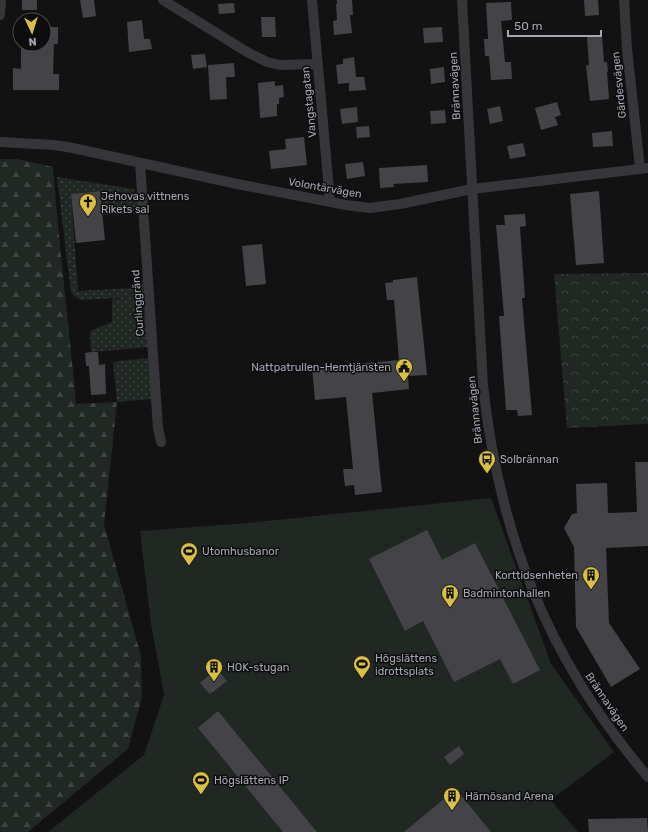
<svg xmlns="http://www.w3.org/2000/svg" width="648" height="832" viewBox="0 0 648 832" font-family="Rubik,sans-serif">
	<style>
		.grass { fill: url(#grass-dots) }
		.forest { fill: url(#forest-firs) }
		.park { fill: url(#park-crowns) }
		.pitch { fill: #212723 }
		.building { fill: #444448 }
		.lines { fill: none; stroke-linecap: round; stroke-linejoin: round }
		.minor { stroke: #36363a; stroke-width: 10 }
		.labels { text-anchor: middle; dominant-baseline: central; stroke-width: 3; stroke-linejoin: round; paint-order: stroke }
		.street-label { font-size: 11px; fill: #a5a7b2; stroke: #0d0d0e }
		.poi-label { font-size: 11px; fill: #a5a7b2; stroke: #0d0d0e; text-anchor: start }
	</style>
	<defs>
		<pattern id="grass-dots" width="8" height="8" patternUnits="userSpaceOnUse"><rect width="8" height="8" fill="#212723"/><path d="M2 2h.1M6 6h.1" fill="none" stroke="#3e4441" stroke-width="1.8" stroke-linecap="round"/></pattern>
		<pattern id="forest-firs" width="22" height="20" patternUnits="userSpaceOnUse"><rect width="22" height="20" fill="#212723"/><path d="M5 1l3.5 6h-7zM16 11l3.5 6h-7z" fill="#3e4441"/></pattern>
		<pattern id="park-crowns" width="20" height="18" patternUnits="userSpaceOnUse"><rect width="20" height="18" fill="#212723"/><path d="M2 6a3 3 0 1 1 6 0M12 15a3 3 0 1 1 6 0" fill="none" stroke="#3e4441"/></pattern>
	</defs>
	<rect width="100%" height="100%" fill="#121213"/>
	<!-- grass -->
	<g class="grass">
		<polygon points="57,177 134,189 138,202 138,213 103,215 100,191 71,194 78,291 133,288 133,280 143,280 149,347 91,352 90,331 112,322 112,299 135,297 80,300 71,293"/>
		<polygon points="149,358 152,399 117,402 113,363 117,361"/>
	</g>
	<!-- forest -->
	<path class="forest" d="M0,159H17L53,167C59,246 69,325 76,404L117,402L104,524L141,656L142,697L128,749L28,832H0Z"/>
	<!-- park -->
	<polygon class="park" points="648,273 648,424 567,428 554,274"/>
	<!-- pitch -->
	<polygon class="pitch" points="491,498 551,664 614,752 551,800 578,832 48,832 144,755 164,695 151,624 140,531 247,523"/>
	<!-- building -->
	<g class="building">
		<rect x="22" y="0" width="15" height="10"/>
		<polygon points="80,0 94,0 96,16 83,18"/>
		<polygon points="337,0 352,0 353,15 350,15 352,33 334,35 333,21 337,20 336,4 337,4"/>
		<polygon points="584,0 598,0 599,15 585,16"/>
		<polygon points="511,2 512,20 501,21 505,62 511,62 512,79 491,80 489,56 485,56 484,39 488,39 486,3"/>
		<polygon points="234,3 235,13 219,14 218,4"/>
		<polygon points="261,17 275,17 276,37 262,37"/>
		<polygon points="142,20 144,39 150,39 152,49 129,52 127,22"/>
		<polygon points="44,27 58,27 58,44 54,44 53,74 59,74 59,90 13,90 13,68 21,69 21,44 44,44"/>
		<polygon points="442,27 443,42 424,43 423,28"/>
		<polygon points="602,36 604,62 607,62 608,71 607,72 609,99 590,101 586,66 589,65 587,37"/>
		<polygon points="205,54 207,67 193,69 191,55"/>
		<polygon points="354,57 356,77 364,77 366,90 349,91 349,83 338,84 336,65 343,64 343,59"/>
		<polygon points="234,63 235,77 226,77 227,99 210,100 208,65"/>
		<polygon points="444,67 445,82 431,84 430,69"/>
		<polygon points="275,81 275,86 283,85 284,97 279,98 279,104 277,104 277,116 260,118 258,83"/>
		<polygon points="557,102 561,115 555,117 558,125 541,130 535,108"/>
		<polygon points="500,106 503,121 490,124 487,109"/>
		<polygon points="357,107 358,122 342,124 340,109"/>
		<polygon points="445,110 446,123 431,124 430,111"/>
		<polygon points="369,126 370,137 357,138 356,127"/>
		<polygon points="612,131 613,146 593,147 592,133"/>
		<polygon points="304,137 307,165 271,169 269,151 286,149 285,139"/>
		<polygon points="523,143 526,156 510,159 507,146"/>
		<polygon points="363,162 365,176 347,179 345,164"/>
		<polygon points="427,165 428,182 393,184 394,187 380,188 379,168"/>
		<polygon points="100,191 105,240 76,243 71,194"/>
		<polygon points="599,191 604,263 576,265 570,194"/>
		<polygon points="525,214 526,226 520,227 525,298 522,298 532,415 518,416 517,410 506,410 499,316 504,316 496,225 505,225 504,215"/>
		<polygon points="262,244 266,284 246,286 242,246"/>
		<polygon points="417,277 427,375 408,376 409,389 372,393 382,492 355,495 354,485 345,486 343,469 353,469 346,397 315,400 312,368 399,360 394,300 387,300 385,283 393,282 393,280"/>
		<polygon points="91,352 98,352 99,365 105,364 106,394 91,395 89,366 86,366 85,353"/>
		<polygon points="635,462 648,462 648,546 606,548 609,623 640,669 611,687 576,627 574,547 564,528 572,514 577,513 576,484 607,483 608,513 637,512"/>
		<polygon points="427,530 442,560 475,543 540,670 513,684 500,659 454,682 423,621 405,631 369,559"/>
		<polygon points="217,669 227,681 210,694 200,683"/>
		<polygon points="218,711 317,832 283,832 198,728"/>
		<polygon points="459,746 464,754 450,765 444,757"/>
		<polygon points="456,789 491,832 404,832"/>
		<polygon points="647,818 648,832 589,832 588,819"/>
	</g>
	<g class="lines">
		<!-- minor -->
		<g class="minor">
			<polyline points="163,0 247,52 267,62 280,65 317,64"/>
			<polyline points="312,0 330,201"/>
			<path d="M462,0L483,385C499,536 549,661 648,777"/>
			<polyline points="624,0 627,49 640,168"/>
			<polyline points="0,15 1,0"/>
			<polyline points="0,142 54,145 73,148 237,184 346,205 370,208 400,204 472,189 648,168"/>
			<polyline points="140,163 158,428 161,442"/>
		</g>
	</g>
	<!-- icons -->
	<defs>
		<g id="church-pin" transform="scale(0.9)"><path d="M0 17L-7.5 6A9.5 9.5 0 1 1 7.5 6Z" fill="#d9bf44" stroke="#0d0d0e"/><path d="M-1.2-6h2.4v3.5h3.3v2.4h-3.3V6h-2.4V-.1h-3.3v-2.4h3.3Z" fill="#111"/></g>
		<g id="civic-pin" transform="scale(0.9)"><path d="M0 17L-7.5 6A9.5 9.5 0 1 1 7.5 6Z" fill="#d9bf44" stroke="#0d0d0e"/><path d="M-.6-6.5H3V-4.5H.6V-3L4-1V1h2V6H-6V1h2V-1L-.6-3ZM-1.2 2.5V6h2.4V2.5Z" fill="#111"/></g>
		<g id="bus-pin" transform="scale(0.9)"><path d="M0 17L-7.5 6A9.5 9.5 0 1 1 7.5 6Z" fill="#d9bf44" stroke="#0d0d0e"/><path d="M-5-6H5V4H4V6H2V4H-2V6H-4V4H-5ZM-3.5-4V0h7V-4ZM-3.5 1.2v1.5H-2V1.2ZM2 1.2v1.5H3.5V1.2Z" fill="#111"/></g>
		<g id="stadium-pin" transform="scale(0.9)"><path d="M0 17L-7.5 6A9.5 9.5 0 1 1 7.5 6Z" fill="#d9bf44" stroke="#0d0d0e"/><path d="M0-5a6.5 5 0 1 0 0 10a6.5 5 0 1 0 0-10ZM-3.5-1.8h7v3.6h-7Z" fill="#111"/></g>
		<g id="building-pin" transform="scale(0.9)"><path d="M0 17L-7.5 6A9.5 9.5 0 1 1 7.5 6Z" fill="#d9bf44" stroke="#0d0d0e"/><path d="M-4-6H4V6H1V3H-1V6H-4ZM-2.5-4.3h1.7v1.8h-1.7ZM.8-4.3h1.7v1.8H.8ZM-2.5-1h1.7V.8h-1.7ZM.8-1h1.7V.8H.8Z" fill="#111"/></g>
	</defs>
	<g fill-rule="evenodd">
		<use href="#church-pin" x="88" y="202"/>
		<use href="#civic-pin" x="404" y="367"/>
		<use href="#bus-pin" x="487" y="459"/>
		<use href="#stadium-pin" x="189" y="551"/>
		<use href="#building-pin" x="591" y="575"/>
		<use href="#building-pin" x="450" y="593"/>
		<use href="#stadium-pin" x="362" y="664"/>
		<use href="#building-pin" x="214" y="667"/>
		<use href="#stadium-pin" x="201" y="780"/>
		<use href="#building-pin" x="452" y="796"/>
	</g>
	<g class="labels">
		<!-- street labels -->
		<g class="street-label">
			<text transform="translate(619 85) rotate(-96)">Gärdesvägen</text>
			<text transform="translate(455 86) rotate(-93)">Brännavägen</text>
			<text transform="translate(309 102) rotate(-96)">Vangstagatan</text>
			<text transform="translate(325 188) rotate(10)">Volontärvägen</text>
			<text transform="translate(138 303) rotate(-94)">Curlinggränd</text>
			<text transform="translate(475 410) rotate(-96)">Brännavägen</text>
			<text transform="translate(607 702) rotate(56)">Brännavägen</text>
		</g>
		<!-- poi labels -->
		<g class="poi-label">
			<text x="101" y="196">Jehovas vittnens<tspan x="101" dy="13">Rikets sal</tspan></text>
			<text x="391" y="367" text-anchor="end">Nattpatrullen-Hemtjänsten</text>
			<text x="500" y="459">Solbrännan</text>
			<text x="202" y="551">Utomhusbanor</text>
			<text x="578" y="575" text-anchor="end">Korttidsenheten</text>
			<text x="463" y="593">Badmintonhallen</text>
			<text x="375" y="658">Högslättens<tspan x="375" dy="13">idrottsplats</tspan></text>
			<text x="227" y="667">HOK-stugan</text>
			<text x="214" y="780">Högslättens IP</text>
			<text x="465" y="796">Härnösand Arena</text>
		</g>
	</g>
	<!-- north arrow -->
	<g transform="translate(32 32) rotate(176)"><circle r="19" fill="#0d0d0e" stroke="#4a4b50"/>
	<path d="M0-3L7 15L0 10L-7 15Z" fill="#d9bf44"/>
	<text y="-6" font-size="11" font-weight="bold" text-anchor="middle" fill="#a5a7b2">N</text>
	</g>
	<!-- scale -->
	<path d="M508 30v6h93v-6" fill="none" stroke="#a5a7b2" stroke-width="2"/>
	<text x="514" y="30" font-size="12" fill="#a5a7b2" stroke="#0d0d0e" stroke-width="3" paint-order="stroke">50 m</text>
</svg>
